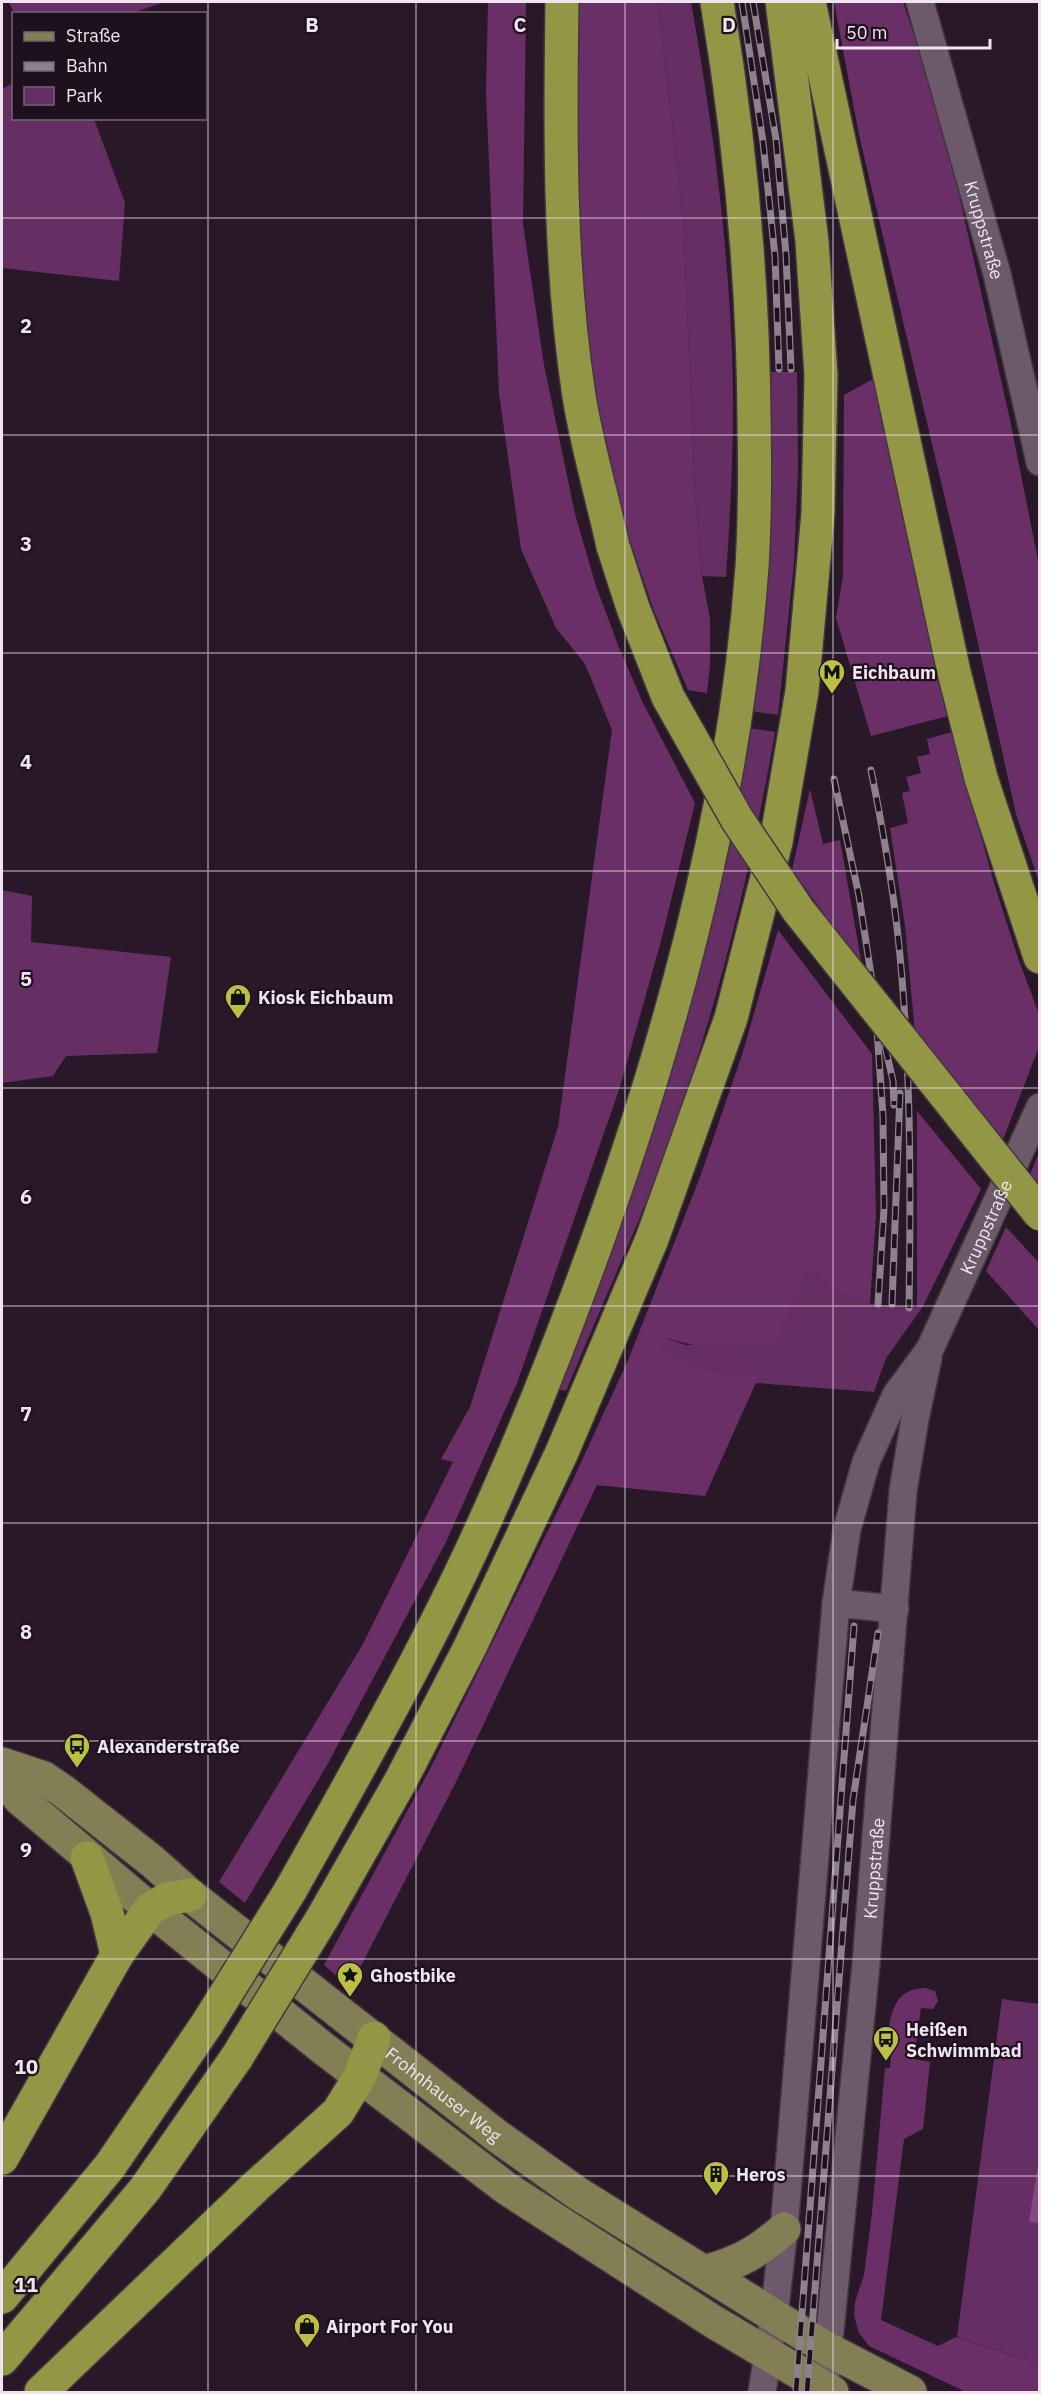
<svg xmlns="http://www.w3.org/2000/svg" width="1041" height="2394" viewBox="0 0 1041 2394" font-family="'IBM Plex Sans',sans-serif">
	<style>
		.green { fill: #662f63 }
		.forest { fill: #6b2f68 }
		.water { fill: #864883 }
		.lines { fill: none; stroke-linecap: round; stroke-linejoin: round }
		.minor-casing { stroke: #423641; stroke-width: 30 }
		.major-casing { stroke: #423641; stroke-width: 36 }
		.highway-casing { stroke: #423641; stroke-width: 36 }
		.minor { stroke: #6c596a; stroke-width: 27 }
		.major { stroke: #837e54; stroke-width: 33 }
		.highway { stroke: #939745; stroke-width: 33 }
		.rail-casing { stroke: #8e818d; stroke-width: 7 }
		.rail { stroke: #1f101e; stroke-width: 4.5; stroke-dasharray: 14; stroke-linecap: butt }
		.highway-bridge-casing { stroke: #423641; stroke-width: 36; stroke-linecap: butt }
		.highway-bridge { stroke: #939745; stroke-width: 33 }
		.grid { fill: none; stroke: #f0e5ef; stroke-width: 1.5; stroke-opacity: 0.55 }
		.labels { text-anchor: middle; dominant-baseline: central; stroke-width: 4.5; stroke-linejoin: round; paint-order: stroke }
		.street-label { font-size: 18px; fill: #f0e5ef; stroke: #1f101e }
		.poi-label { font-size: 18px; font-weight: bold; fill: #f0e5ef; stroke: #1f101e; text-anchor: start }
		.grid-label { font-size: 20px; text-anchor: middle; font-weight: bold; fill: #f0e5ef; stroke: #1f101e; stroke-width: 4.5; stroke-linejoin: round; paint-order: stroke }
	</style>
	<rect width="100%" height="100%" fill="#291928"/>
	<!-- green -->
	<g class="green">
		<path d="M658,2H691C709,104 724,208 730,313C736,401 732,489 726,577L702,576L695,495L683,215Z"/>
		<polygon points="13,83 14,118 94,119 125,203 119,281 2,268 2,89"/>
		<polygon points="771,372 797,372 798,468 794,563 778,715 751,711 770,468"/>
		<path d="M748,728L775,732C749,882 712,1028 659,1170C630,1244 596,1318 566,1391L558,1389Z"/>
		<polygon points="2,890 32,896 31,942 171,957 157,1053 66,1056 53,1076 2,1083"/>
		<polygon points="815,1272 833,1291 870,1304 922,1308 886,1358 874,1392 756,1383 758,1376 702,1369 656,1350 666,1338 686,1345 775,1339 805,1275"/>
		<polygon points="1002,1999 1039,2004 1039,2364 957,2337"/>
	</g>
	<!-- forest -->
	<g class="forest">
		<polygon points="9,2 164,2 133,13 14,13"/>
		<polygon points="488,2 526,2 523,224 544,365 575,514 596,586 618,645 643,703 695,803 661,941 620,1087 517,1383 446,1542 327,1765 245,1903 219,1882 363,1644 453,1462 441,1459 470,1407 558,1127 612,730 585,664 556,628 521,549 499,393 486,93"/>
		<polygon points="578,2 658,2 683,215 695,495 702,576 710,619 710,664 707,693 688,690 654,611 626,529 582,333 572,126"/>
		<polygon points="834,2 903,2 943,124 1010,420 1039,565 1039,882 1016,814 960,562 859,135"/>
		<polygon points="873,379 948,716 871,736 836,618 843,576 844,395"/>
		<polygon points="952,732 994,883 1018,958 1039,1014 1039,1047 1002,1142 915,1033 905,926 890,828 908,823 902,793 910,791 906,777 921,773 917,757 930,754 927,739"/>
		<polygon points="810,789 823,844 840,840 862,966 792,870"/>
		<path d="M778,930L872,1054L876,1216L870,1304L833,1291L815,1272L805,1275L776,1339C734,1345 707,1352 667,1338L657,1350L702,1369L759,1376L705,1496L597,1485L458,1778L350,1987L324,1965L430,1769L572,1482L629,1358L700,1177L742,1055Z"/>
		<polygon points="917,1111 981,1189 922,1308 917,1308"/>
		<polygon points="1039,1152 1039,1188 1030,1175"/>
		<polygon points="1006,1227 1039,1263 1039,1330 986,1271"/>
		<path d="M925,1988L935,1991L938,2001L933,2009L921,2008L914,2059L930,2062L923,2129L904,2139L881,2320L938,2346L956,2337L1039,2364V2392H966L869,2346L859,2333L854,2315L855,2302L864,2275L872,2213L885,2068H890L891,2056L886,2055C890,2026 887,1989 925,1988Z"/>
	</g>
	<!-- water -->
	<polygon class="water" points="1039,2159 1039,2223 1029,2222"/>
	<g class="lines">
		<!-- minor casing -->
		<g class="minor-casing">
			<g id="minor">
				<path id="s1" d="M920,2L997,274L1040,462"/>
				<polyline points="836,1603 895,1609"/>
				<path id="s2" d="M762,2392L774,2316L784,2229L836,1603L847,1529L866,1462L896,1395L930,1349L1040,1107"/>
				<path id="s3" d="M824,2392L866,1964L903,1491L915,1419L928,1358"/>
			</g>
		</g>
		<!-- major casing -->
		<g class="major-casing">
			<g id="major">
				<path id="s4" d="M2,1764L44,1778L63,1791L153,1862L190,1895L497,2136L577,2193L829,2350L910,2392"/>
				<polyline points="2,1776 20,1799 150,1909 324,2049 506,2188 714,2322 832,2392"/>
				<path d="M704,2272C738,2263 757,2253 784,2229"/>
			</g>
		</g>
		<!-- highway casing -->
		<g class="highway-casing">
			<g id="highway">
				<path d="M562,2C560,133 559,265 579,396C587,446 602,496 613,546"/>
				<polyline points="809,2 954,672 981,778 1040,957"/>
				<polyline points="87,1858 107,1913 117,1955"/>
				<path d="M290,1891C339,1804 388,1718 433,1629C489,1520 536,1406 579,1291C666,1058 734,816 752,567C755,517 755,467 754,418C753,277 740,140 717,2"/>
				<polyline points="323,1917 400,1782 470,1647 562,1452 652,1239 731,1018 776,842 802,691 818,513 821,375 812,241 782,2"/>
				<polyline points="2,2158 117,1955 150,1909 167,1899 190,1895"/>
				<polyline points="2,2297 110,2166 207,2024"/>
				<polyline points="2,2359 145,2189 237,2057"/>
				<polyline points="41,2392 255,2187 338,2112 360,2076 374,2038"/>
			</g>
		</g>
		<!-- minor -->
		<use href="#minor" class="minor"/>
		<!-- major -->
		<use href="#major" class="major"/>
		<!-- highway -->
		<use href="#highway" class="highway"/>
		<!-- rail casing -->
		<g class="rail-casing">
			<g id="rail">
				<polyline points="742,2 763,142 775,256 779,369"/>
				<polyline points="753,2 776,139 786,255 791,369"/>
				<path d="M871,770C882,825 892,880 898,936C911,1059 911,1184 909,1308"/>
				<polyline points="834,779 859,896 875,1001 883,1116 884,1209 878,1304"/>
				<polyline points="885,1046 893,1081 894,1105"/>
				<polyline points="892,1304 900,1093"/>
				<polyline points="796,2392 854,1626"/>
				<polyline points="807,2392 853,1800 878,1633"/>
			</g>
		</g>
		<!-- rail -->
		<use href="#rail" class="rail"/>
		<!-- highway-bridge casing -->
		<g class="highway-bridge-casing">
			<g id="highway-bridge">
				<polyline points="613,546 633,608 668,697 737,819 798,910 1040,1214"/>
				<polyline points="207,2024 290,1891"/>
				<polyline points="237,2057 323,1917"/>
			</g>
		</g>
		<!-- highway-bridge -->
		<use href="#highway-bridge" class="highway-bridge"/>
	</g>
	<!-- grid -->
	<path class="grid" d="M208,2V2392M416,2V2392M625,2V2392M833,2V2392M2,218H1040M2,435H1040M2,653H1040M2,871H1040M2,1088H1040M2,1306H1040M2,1523H1040M2,1741H1040M2,1959H1040M2,2176H1040"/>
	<!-- icons -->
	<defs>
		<g id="metro-pin" transform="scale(1.35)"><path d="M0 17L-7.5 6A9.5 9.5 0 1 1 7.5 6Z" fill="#bbc045" stroke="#1f101e"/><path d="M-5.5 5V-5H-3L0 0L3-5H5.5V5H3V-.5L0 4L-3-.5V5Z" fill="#111"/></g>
		<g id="shop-pin" transform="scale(1.35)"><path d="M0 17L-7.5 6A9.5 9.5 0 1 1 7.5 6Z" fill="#bbc045" stroke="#1f101e"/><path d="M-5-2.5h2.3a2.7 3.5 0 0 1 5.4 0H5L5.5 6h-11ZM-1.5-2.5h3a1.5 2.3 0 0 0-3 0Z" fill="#111"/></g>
		<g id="bus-pin" transform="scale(1.35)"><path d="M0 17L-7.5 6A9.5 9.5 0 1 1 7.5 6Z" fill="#bbc045" stroke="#1f101e"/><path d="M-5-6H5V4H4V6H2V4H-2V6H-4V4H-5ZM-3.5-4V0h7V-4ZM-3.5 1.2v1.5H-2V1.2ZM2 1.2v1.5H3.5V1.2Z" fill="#111"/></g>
		<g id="sight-pin" transform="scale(1.35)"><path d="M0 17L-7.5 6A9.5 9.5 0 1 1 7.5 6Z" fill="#bbc045" stroke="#1f101e"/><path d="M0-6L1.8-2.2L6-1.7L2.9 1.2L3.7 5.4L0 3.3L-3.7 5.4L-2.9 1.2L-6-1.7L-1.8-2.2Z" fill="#111"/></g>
		<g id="building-pin" transform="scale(1.35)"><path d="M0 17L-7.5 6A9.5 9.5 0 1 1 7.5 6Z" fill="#bbc045" stroke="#1f101e"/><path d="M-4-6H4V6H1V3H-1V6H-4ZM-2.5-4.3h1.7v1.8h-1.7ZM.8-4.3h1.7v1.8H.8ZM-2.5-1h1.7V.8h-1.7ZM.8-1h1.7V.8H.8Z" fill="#111"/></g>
	</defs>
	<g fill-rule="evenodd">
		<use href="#metro-pin" x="832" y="672"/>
		<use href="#shop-pin" x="238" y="997"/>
		<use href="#bus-pin" x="77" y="1746"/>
		<use href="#sight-pin" x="350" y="1975"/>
		<use href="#bus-pin" x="886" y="2039"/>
		<use href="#building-pin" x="716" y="2174"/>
		<use href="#shop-pin" x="307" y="2326"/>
	</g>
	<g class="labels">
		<!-- street labels -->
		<g class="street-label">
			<text stroke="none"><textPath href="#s1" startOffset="237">Kruppstraße</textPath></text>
			<text stroke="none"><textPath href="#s2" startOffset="1202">Kruppstraße</textPath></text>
			<text stroke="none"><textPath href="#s3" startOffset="526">Kruppstraße</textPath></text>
			<text stroke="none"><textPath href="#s4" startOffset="554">Frohnhauser Weg</textPath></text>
		</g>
		<!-- poi labels -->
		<g class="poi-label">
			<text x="852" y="672">Eichbaum</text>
			<text x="258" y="997">Kiosk Eichbaum</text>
			<text x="97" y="1746">Alexanderstraße</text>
			<text x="370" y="1975">Ghostbike</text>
			<text x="906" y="2029">Heißen<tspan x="906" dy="21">Schwimmbad</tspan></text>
			<text x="736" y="2174">Heros</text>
			<text x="326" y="2326">Airport For You</text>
		</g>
	</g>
	<g class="grid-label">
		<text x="312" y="32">B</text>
		<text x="520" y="32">C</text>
		<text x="729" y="32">D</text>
		<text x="26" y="333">2</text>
		<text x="26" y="551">3</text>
		<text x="26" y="769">4</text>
		<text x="26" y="986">5</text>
		<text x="26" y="1204">6</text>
		<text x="26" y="1421">7</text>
		<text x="26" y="1639">8</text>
		<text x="26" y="1857">9</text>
		<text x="26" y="2074">10</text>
		<text x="26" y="2292">11</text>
	</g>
	<!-- border -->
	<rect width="1041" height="2394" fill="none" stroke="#f0e5ef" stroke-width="6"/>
	<!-- legend -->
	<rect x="12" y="12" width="195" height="108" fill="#1f101e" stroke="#736572" stroke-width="1.5"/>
	<rect x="24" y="32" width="30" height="9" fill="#837e54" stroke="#736572" stroke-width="1.5"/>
	<text x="66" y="42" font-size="18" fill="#f0e5ef">Straße</text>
	<rect x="24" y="62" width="30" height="9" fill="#8e818d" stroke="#736572" stroke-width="1.5"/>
	<text x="66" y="72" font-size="18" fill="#f0e5ef">Bahn</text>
	<rect x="24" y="87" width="30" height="18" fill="#662f63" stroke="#736572" stroke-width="1.5"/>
	<text x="66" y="102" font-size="18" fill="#f0e5ef">Park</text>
	<!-- scale -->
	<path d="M837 39v9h153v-9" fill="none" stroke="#f0e5ef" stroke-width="3"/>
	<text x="846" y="39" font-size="18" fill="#f0e5ef" stroke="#1f101e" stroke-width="4.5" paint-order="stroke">50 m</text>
</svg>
